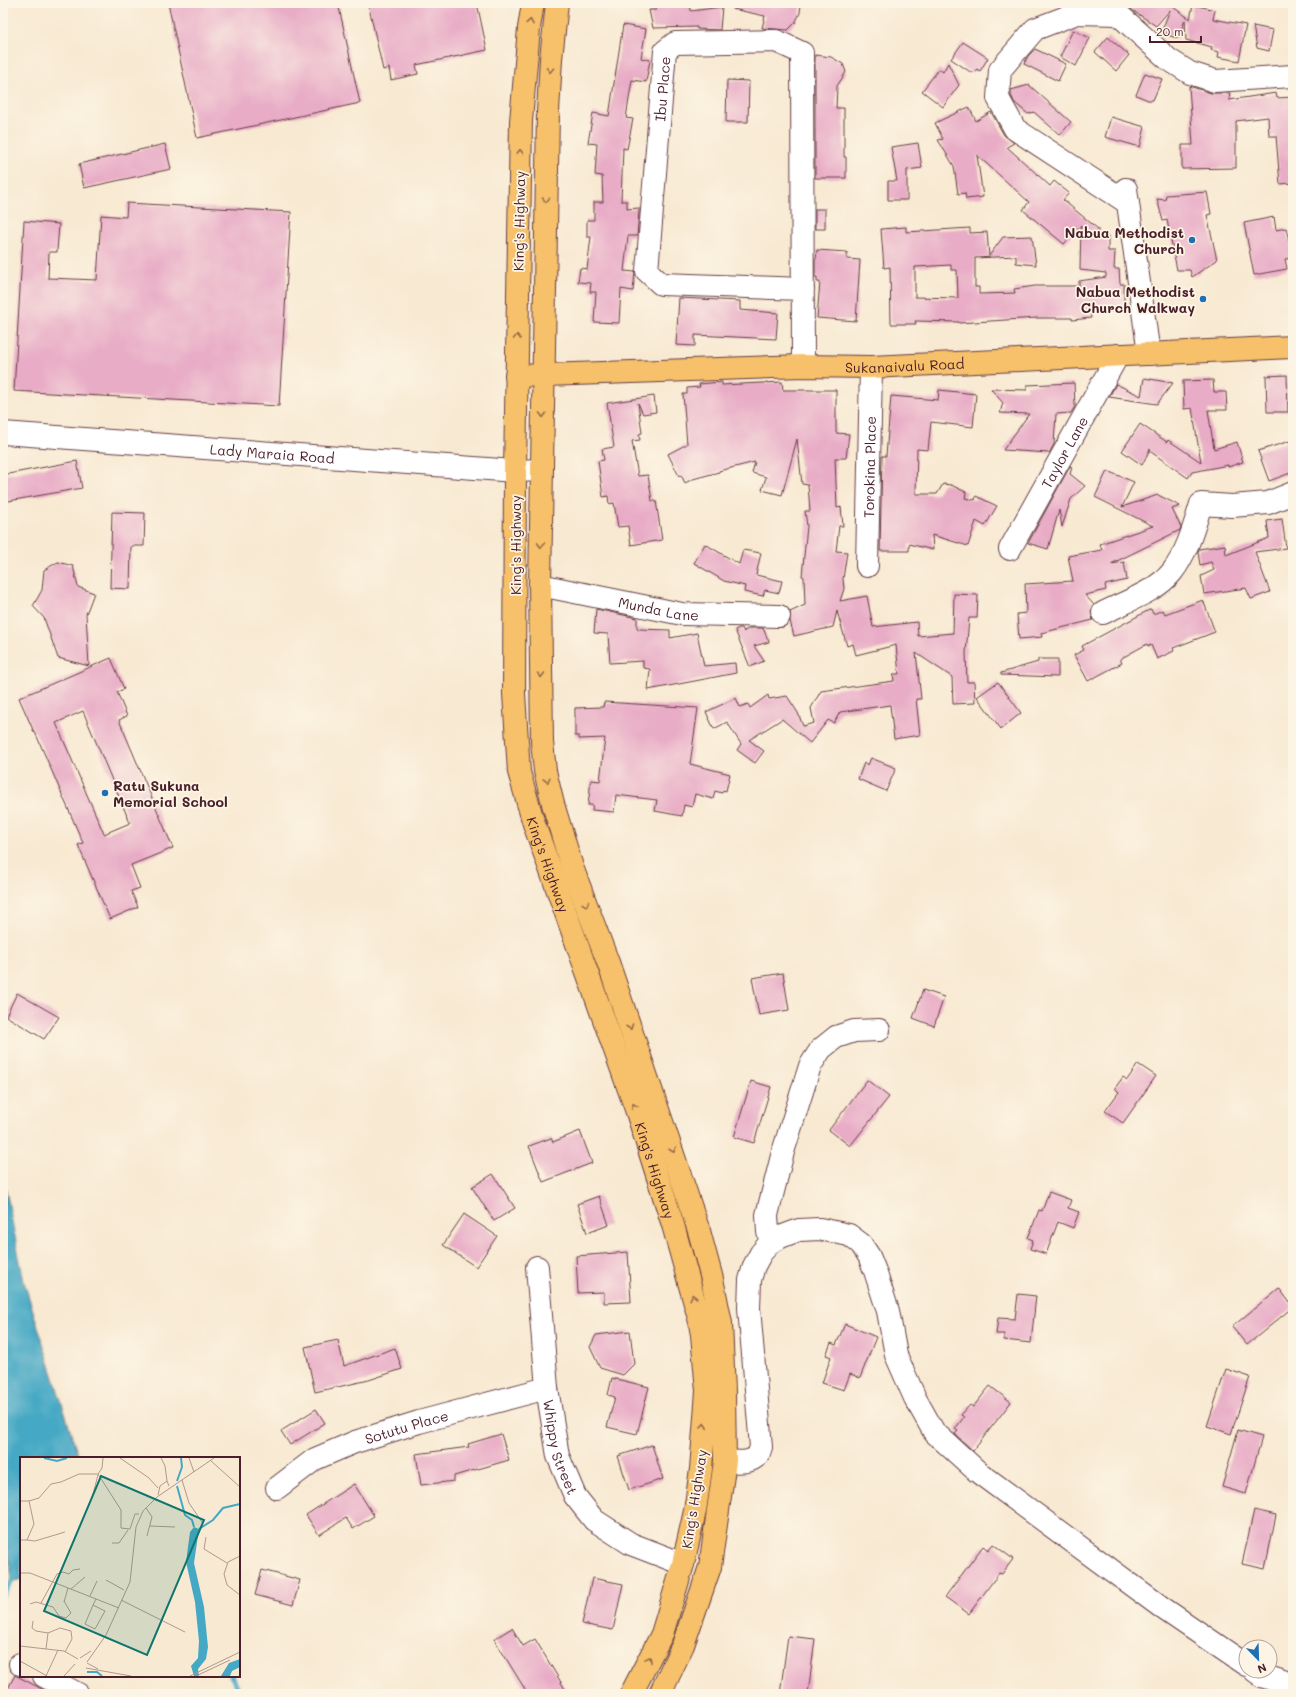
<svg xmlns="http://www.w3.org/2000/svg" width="1296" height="1697" viewBox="0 0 1296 1697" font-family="Mali,sans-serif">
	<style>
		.water { fill: #45a8c4; stroke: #486478 }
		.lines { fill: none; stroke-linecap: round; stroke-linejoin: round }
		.stream { stroke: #45a8c4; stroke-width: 5 }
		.building { fill: #e8acc6; fill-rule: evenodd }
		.minor-casing { stroke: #643d44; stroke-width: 24 }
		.major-casing { stroke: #643d44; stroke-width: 24 }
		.highway-casing { stroke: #643d44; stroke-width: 24 }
		.minor { stroke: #fff; stroke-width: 22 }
		.major { stroke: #f6c16b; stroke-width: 22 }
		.highway { stroke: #f6c16b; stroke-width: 22 }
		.oneway { stroke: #976848 }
		.poi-dot { fill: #1f6fb2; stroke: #fcf5e5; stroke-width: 1.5 }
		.labels { text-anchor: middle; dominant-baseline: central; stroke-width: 3.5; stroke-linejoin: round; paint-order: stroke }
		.street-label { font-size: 14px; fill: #4a1f2b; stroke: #fcf5e5 }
		.poi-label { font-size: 14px; font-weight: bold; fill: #4a1f2b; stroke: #fcf5e5; text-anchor: end }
		.inset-river { fill: none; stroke: #45a8c4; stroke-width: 2 }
		.inset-road { fill: none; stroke: #b2988f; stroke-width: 1 }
		.view { fill: #0f766e; fill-opacity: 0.15; stroke: #0f766e; stroke-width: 2 }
		.inset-edge { fill: none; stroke: #4a1f2b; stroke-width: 2 }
	</style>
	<rect width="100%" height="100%" fill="#fcf5e5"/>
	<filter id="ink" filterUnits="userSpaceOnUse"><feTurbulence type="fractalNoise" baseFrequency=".025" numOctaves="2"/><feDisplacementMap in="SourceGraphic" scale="8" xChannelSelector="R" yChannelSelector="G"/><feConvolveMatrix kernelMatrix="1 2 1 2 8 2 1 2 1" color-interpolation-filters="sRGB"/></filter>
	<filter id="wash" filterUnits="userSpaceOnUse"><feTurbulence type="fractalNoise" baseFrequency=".012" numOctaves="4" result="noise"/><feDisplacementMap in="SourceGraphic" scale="16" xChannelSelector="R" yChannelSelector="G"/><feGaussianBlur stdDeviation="0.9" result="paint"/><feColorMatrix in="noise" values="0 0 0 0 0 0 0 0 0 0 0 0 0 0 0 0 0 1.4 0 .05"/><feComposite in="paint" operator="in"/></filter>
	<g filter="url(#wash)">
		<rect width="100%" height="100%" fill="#f8e9d2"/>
		<!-- water -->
		<polygon class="water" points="3,1175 24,1282 79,1458 21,1458 21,1580 12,1581 3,1513"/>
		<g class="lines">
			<!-- stream -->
			<g class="stream">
				<polyline points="3,1595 12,1581"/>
				<polyline points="231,1676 242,1694"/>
			</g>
		</g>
		<g id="blocks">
			<!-- building -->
			<g class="building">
				<polygon points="168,3 338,3 360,103 197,138"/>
				<polygon points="368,3 477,3 487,50 416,65 418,74 391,80 389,68 383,70"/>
				<polygon points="657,3 690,3 691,11 722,7 720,30 697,29 697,27 653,28 649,10 656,10"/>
				<polygon points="734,3 801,3 800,13 795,23 788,30 762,28 765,16 733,9"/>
				<polygon points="1122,3 1176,3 1173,7 1190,19 1193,5 1215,10 1213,19 1246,25 1239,61 1218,57 1219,52 1211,50 1212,47 1186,40 1185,20 1178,38 1170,36 1162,30 1170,10 1156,26"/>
				<polygon points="623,25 646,29 641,58 650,60 646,82 632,80 626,118 633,119 627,149 623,148 621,201 627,201 627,209 639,208 639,211 637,236 628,236 624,271 635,272 633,291 621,289 619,323 594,322 596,292 590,292 591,283 578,282 580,268 587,269 591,237 587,237 587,220 594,220 594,202 603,202 602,176 595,175 597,144 588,143 593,113 609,116"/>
				<polygon points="1253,26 1273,30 1269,51 1257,48"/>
				<polygon points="1073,30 1090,38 1076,66 1060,57"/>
				<polygon points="1108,37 1129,55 1116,71 1095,52"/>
				<polygon points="963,42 988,58 980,71 977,69 972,73 951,59"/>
				<polygon points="1035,49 1066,64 1058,81 1024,64 1028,56"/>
				<polygon points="815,55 831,57 843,64 846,72 837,86 836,108 844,108 844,157 846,157 846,178 815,178"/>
				<polygon points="948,63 959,85 943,107 922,91 939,69 943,72"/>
				<polygon points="1145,73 1162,79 1153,100 1148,100 1136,95"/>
				<polygon points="727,80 749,81 748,122 726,122"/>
				<polygon points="1029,85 1071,122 1060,135 1034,112 1028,114 1014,102 1011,95 1011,90"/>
				<polygon points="1189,86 1211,93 1230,93 1229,100 1276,93 1277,98 1293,97 1293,183 1280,184 1276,136 1269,136 1268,117 1236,121 1236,168 1182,169 1182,145 1193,145"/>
				<path d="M969,107L976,121L991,112L1004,135L1014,143L1007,147L1050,186L1054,181L1069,193L1063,200L1098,229V235H1108V251H1115L1114,269H1119L1120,284H1124V311L1090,312L1091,318L1072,320V318H1037L959,323V322L915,321L916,324H891L890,267L884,268L881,229L906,227V232L970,228V233L987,232L989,256L1003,237L1032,236L1036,265L1016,263V256L975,258V287H979V294L1015,293L1014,289L1035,286H1079V281L1106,277V273L1080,270L1081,225L1064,244L1023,210L1029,202L977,155L983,197L966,199L965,193L958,194L954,166L938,140L943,139L935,123ZM951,265V270H957L958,298L915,297V267Z"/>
				<polygon points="1111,117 1145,127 1140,147 1105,137"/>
				<polygon points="918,143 922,168 907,170 907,200 888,200 888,181 897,181 891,147"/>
				<polygon points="165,144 171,169 84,188 79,164"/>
				<polygon points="1207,192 1211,214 1207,215 1217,260 1192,277 1190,270 1177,270 1167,220 1163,221 1157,199 1165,200 1166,195"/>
				<polygon points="127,203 291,212 279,406 14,391 24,221 59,224 57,252 49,252 48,278 97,280 101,215 126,217"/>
				<rect x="815" y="209" width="10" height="20"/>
				<polygon points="1274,217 1276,230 1286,228 1289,240 1293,239 1293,258 1285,259 1287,269 1254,275 1244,223"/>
				<polygon points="817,250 847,252 847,259 860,260 856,321 817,318 820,282 817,282 817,277 815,277 815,259 816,259"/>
				<polygon points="679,298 740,301 740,310 778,313 776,339 695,335 695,346 676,345"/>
				<polygon points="1287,375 1288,412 1267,412 1266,376"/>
				<polygon points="1144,378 1173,383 1157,404 1109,397 1116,384 1141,396"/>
				<polygon points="1213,380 1214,392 1226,392 1227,410 1208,410 1214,449 1237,442 1243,462 1228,467 1228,465 1192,472 1188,478 1151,452 1150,449 1142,465 1122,451 1140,424 1167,442 1168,440 1201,462 1192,408 1184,409 1183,381"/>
				<polygon points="722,382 722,385 782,382 783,390 836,390 836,433 849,434 846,458 835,458 837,508 841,507 843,526 839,526 836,551 847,552 843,579 844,589 840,601 867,596 873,627 917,622 918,636 953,633 954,594 978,595 977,618 969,618 966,653 967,682 974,682 975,703 953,704 952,677 916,653 921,699 916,699 920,735 894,739 890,705 840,712 834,723 828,720 810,743 782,719 749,740 764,751 755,763 737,750 741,744 727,722 714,729 706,712 736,698 740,707 748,704 750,708 768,695 769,699 787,696 798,713 803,726 814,723 811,708 821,691 894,681 893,674 899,674 896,645 856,655 853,644 847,646 837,611 833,627 794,636 790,621 790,612 805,605 804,577 802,576 807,526 805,511 810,511 808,485 802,484 797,439 782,495 762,490 766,477 752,473 755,462 719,471 719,472 693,479 685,483 681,475 679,476 668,454 687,444 683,394 687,394 687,388 700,387 699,384"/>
				<polygon points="1074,383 1075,406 1071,413 1056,414 1054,444 1049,453 1003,450 1029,414 1000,413 1003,403 991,389 1027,390 1027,385"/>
				<polygon points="939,390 976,394 973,427 931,422 928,450 917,449 916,494 937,494 943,484 951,485 966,492 965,498 975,500 976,496 997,506 985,526 976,521 968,546 932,535 933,550 909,544 909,551 880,551 882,456 886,456 891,396 938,400"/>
				<polygon points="654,396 656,412 643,414 638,403 642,433 639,434 640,440 632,441 638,476 648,475 652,501 656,501 662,540 631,545 628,526 618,527 614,503 609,504 608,496 603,497 598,461 604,460 602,449 614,447 607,403"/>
				<polygon points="1293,440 1293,472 1269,481 1258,451"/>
				<polygon points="77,461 82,488 3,502 3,475"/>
				<polygon points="1070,466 1072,467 1070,474 1085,486 1071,499 1062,527 1059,510 1048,549 1028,543"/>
				<polygon points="1107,471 1134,482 1122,507 1158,495 1180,506 1172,509 1181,527 1180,530 1111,564 1124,562 1127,580 1105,585 1106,590 1085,595 1094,605 1091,612 1093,620 1041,633 1042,637 1019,639 1017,614 1026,613 1025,584 1073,581 1068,556 1102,550 1100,544 1153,526 1095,497"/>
				<polygon points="112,512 145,513 144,546 131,546 130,589 110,588"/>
				<polygon points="1282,519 1286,548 1255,552 1270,592 1251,599 1246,588 1204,594 1201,576 1214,570 1211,562 1200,565 1198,552 1199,549 1225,545 1226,555 1269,538 1267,521"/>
				<polygon points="705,544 739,564 743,550 761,553 756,575 782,581 779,593 765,590 763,596 744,592 745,586 724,581 694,563"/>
				<polygon points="58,562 73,566 78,587 94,593 86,614 89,666 58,658 44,618 33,606 42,590 44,570"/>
				<polygon points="1203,600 1215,632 1173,648 1174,651 1157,659 1151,645 1148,646 1147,644 1120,659 1122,663 1088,681 1074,655 1084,650 1082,646 1151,609 1153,614 1163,610 1165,614"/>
				<polygon points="596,609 637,618 637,629 670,630 670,638 697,633 704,666 735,663 736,673 648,690 650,669 643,668 643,661 610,663 608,634 594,633"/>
				<polygon points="739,628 742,628 744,632 744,631 750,628 763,628 769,642 754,646 764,661 750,667 735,630"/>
				<path d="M111,658L124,689L117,692L127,716L119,720L173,848L131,865L140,888L131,891L138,907L110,919L78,845L83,843L35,732H34L19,698ZM83,711L130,823L104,834L56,723Z"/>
				<polygon points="1038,659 1058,659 1058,677 1001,675 1001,673 1038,662"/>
				<polygon points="998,682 1021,713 1001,729 977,697"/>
				<polygon points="604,702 698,708 690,764 730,774 726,791 723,790 722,793 715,791 713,799 695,794 692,807 684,805 682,816 655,811 657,800 616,795 614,812 592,810 593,805 588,805 591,780 600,781 605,738 579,739 579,736 575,736 575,708 603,707"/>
				<polygon points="871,758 896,768 886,791 858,779 864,763 868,765"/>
				<polygon points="783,973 789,1010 759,1015 752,978"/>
				<polygon points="923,990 944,997 934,1026 913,1018"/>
				<polygon points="17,993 59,1017 44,1039 6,1016"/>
				<polygon points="1138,1064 1156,1076 1123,1123 1105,1111 1119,1092 1115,1088 1123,1077 1127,1080"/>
				<polygon points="867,1080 889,1097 850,1146 829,1130"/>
				<polygon points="751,1081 771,1087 754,1143 734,1137"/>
				<polygon points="580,1131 592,1163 543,1182 529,1146 551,1138 553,1142"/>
				<polygon points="493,1174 515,1208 494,1221 472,1187"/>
				<polygon points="1049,1192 1071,1200 1068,1208 1079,1212 1073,1228 1058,1222 1046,1254 1030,1249 1033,1240 1028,1238 1039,1210 1042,1211"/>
				<polygon points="599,1196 609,1225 587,1233 577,1204"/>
				<polygon points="464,1214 497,1236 476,1267 443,1245"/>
				<polygon points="628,1252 631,1302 604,1303 604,1292 578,1293 576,1256"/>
				<polygon points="1279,1288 1293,1307 1247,1345 1232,1327"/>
				<polygon points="1018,1294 1036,1296 1031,1343 1004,1340 1004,1334 996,1334 998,1318 1015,1319"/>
				<polygon points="845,1324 876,1337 860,1378 850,1374 844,1390 822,1383 831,1357 826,1355 831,1343 836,1345"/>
				<polygon points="630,1331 634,1364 623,1375 600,1368 590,1347 596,1335"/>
				<polygon points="338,1340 344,1366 395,1348 402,1369 369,1380 315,1392 305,1347"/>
				<polygon points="1226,1369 1250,1377 1231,1434 1207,1426"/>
				<polygon points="612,1378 649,1387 637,1434 607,1427 615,1397 608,1395"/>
				<polygon points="990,1386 1011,1402 973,1451 955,1434 958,1431 955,1429 964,1417 961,1415 970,1405 973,1407"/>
				<polygon points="316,1409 325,1423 290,1445 281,1431"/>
				<polygon points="1238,1430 1262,1437 1246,1494 1222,1487"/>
				<polygon points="501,1434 509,1460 454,1476 454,1481 421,1485 416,1454 469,1447 468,1444"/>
				<polygon points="652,1445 663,1479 629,1490 618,1456"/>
				<polygon points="354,1484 374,1516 353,1529 346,1518 319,1535 306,1515"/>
				<polygon points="1254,1510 1276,1515 1265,1569 1242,1564"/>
				<polygon points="993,1544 1013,1559 1002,1574 999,1573 969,1614 945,1597 983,1546 988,1550"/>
				<polygon points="262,1570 300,1580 293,1605 255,1595"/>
				<polygon points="592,1578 623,1584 613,1630 582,1624"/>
				<polygon points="512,1628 523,1646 535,1639 568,1694 528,1694 494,1639"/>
				<polygon points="788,1636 815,1639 808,1694 780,1694"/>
				<polygon points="15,1675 36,1686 51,1694 5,1694"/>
			</g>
		</g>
	</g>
	<g filter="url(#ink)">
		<use href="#blocks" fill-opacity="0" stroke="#643d44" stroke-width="1"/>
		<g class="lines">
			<!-- minor casing -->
			<g class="minor-casing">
				<g id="minor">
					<polyline points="1126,189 1149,354"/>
					<polyline points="1128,203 1015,129 998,98 1000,70 1035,29 1077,13 1118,14 1168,59 1190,73 1215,81 1293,76"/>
					<path id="s1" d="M803,289L661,284L647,271L665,51L675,43L776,41L802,53L803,366"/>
					<path id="s2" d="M3,433L515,471L542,470"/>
					<path id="s3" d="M1010,549L1118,355"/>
					<path id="s4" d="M867,566L871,367"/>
					<path id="s5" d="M540,585L682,614L779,616"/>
					<path d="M1103,613C1125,602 1157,591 1172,572C1187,553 1194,527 1201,504L1232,506L1268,503L1293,493"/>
					<polyline points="771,1242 768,1232 767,1215 783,1152 810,1066 821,1049 836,1037 854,1031 879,1030"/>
					<path id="s6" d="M537,1267L547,1388L558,1456L575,1496L594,1520L631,1544L683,1564"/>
					<path d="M725,1461C740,1462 757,1465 761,1447L749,1308L750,1280L754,1266L761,1253L771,1242L783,1236L799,1230L820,1229L849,1235L861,1244L869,1256L875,1271L888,1311L896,1355L915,1398L934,1432L978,1472L1164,1609L1246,1665"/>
					<path id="s7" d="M277,1488L315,1459L355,1442L419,1422L547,1388"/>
					<polyline points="20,1664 21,1664"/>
					<polyline points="1255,1671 1262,1676 1293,1686"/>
					<polyline points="44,1676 78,1694"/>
				</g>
			</g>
			<!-- major casing -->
			<g class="major-casing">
				<g id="major">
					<path id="s8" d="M516,376L803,366L871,367L1293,347"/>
				</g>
			</g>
			<!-- highway casing -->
			<g class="highway-casing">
				<g id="highway">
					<path id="s9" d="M533,3L529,28L521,121L515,471L514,694L519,772L534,824L637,1112L673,1225L699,1318L702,1335L707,1391L701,1469L695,1511L683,1564L662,1634L631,1694"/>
					<polyline points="557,3 551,59 548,112 540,585 542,742 545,771 553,804 572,867 609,965 699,1231 712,1279 721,1323 724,1391 725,1461 710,1567 683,1645 660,1694"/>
				</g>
			</g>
			<!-- minor -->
			<use href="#minor" class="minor"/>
			<!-- major -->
			<use href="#major" class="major"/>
			<!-- highway -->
			<use href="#highway" class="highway"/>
		</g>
		<!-- one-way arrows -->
		<defs><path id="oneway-chevron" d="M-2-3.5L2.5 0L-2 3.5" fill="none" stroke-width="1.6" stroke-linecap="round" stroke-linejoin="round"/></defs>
		<g class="oneway">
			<use href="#oneway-chevron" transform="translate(530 22) rotate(-80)"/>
			<use href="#oneway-chevron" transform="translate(550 70) rotate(93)"/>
			<use href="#oneway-chevron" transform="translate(520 152) rotate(-89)"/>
			<use href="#oneway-chevron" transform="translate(546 200) rotate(91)"/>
			<use href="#oneway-chevron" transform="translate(517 337) rotate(-89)"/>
			<use href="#oneway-chevron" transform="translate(543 415) rotate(91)"/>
			<use href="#oneway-chevron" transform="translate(541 545) rotate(91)"/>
			<use href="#oneway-chevron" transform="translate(541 675) rotate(89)"/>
			<use href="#oneway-chevron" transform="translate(547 780) rotate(76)"/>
			<use href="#oneway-chevron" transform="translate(586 904) rotate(70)"/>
			<use href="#oneway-chevron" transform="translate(630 1027) rotate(71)"/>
			<use href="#oneway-chevron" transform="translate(634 1106) rotate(-110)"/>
			<use href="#oneway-chevron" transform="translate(673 1150) rotate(71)"/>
			<use href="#oneway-chevron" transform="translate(693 1297) rotate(-104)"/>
			<use href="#oneway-chevron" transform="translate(704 1426) rotate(-85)"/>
			<use href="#oneway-chevron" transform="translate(649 1659) rotate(-62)"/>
		</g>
	</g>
	<!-- markers -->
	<g class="poi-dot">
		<circle cx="1192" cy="240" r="4"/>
		<circle cx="1203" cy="299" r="4"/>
		<circle cx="105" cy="793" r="4"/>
	</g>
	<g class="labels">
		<!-- street labels -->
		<g class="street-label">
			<text stroke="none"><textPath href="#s1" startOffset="344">Ibu Place</textPath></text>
			<text transform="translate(519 221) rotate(-89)">King's Highway</text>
			<text stroke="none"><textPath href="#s8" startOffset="389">Sukanaivalu Road</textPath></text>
			<text stroke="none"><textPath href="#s3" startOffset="111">Taylor Lane</textPath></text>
			<text stroke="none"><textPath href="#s2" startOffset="270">Lady Maraia Road</textPath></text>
			<text stroke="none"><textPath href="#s4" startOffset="99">Torokina Place</textPath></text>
			<text transform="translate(515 545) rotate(-90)">King's Highway</text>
			<text stroke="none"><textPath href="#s5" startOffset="121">Munda Lane</textPath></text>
			<text stroke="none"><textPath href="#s9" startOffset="867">King's Highway</textPath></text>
			<text stroke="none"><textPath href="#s9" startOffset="1191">King's Highway</textPath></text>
			<text stroke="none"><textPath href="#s7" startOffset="145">Sotutu Place</textPath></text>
			<text stroke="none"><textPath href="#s6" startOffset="182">Whippy Street</textPath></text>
			<text transform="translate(694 1499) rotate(-81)">King's Highway</text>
		</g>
		<!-- poi labels -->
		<g class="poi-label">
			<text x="1184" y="232">Nabua Methodist<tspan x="1184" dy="16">Church</tspan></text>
			<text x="1195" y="291">Nabua Methodist<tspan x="1195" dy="16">Church Walkway</tspan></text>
			<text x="113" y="785" text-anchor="start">Ratu Sukuna<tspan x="113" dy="16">Memorial School</tspan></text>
		</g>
	</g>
	<!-- overview -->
	<g transform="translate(20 1457)">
		<rect width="220" height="220" fill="#f8e9d2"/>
		<path d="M174,70L179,72L174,106L184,150L188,190L186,202L178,212L179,219H174L171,209L178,201L179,184L175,145L166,105L170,75ZM220,202V210L212,214L210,219H201L209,206Z" fill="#45a8c4"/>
		<path class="inset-river" d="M24,1L37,4L47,1M157,24L162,10L161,1M157,29L165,58L172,63L174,70M179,72L193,63L203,51L220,47M67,215H77L82,219"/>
		<path class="inset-road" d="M100,1L129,21L138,31M141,1L145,9L147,24M169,1L174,15M190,3L220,30M78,17L101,53V71L110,72L115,57H119M162,23L169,46L182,65M73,37L78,18M138,38L140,29L147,24L149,29M0,44H9L14,67L7,83H0M9,44L19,41L31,27L41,25L59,17H78L82,11L83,1M126,51L132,60L127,79M130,69L155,70M186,80L184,92L207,106M7,83L15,84L45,75M92,86H99L108,73M220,99L208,105L204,117L207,128L220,138M0,116H10L99,151M86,123L104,133M51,132L65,120M70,139L77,124M101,143L165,175M44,145L48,131M21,146L37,117L43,115L49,117L53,113L60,112M10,147L16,145L33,150L39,159L46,161L51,156L44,144M73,148L85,154L75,172L65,167L73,148L76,142M13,164L12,171L16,174L28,176L40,171L51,174L52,182L45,195M0,189L44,194L58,202M26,192L28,176M60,201L71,194M0,204L27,219M67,205L86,178L110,125L116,70L123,54L137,40L194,1M67,206L78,212M66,211L111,219M26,219L38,193M44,219L55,207M170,219L220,195M176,219L210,203"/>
		<path class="view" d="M81,19L184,63L127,198L24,154Z"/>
		<rect width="220" height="220" class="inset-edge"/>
	</g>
	<!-- margin -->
	<rect width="1296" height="1697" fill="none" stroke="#fcf5e5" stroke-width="16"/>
	<!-- north arrow -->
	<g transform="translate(1258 1659) rotate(157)"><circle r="19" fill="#fcf5e5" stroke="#b59f9b"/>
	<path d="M0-3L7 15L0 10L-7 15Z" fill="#1f6fb2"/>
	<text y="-6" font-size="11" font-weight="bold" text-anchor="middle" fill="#4a1f2b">N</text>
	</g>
	<!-- scale -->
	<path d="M1150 36v6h51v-6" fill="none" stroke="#4a1f2b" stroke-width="2"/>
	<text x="1156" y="36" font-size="12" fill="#4a1f2b" stroke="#fcf5e5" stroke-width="3" paint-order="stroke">20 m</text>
</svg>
